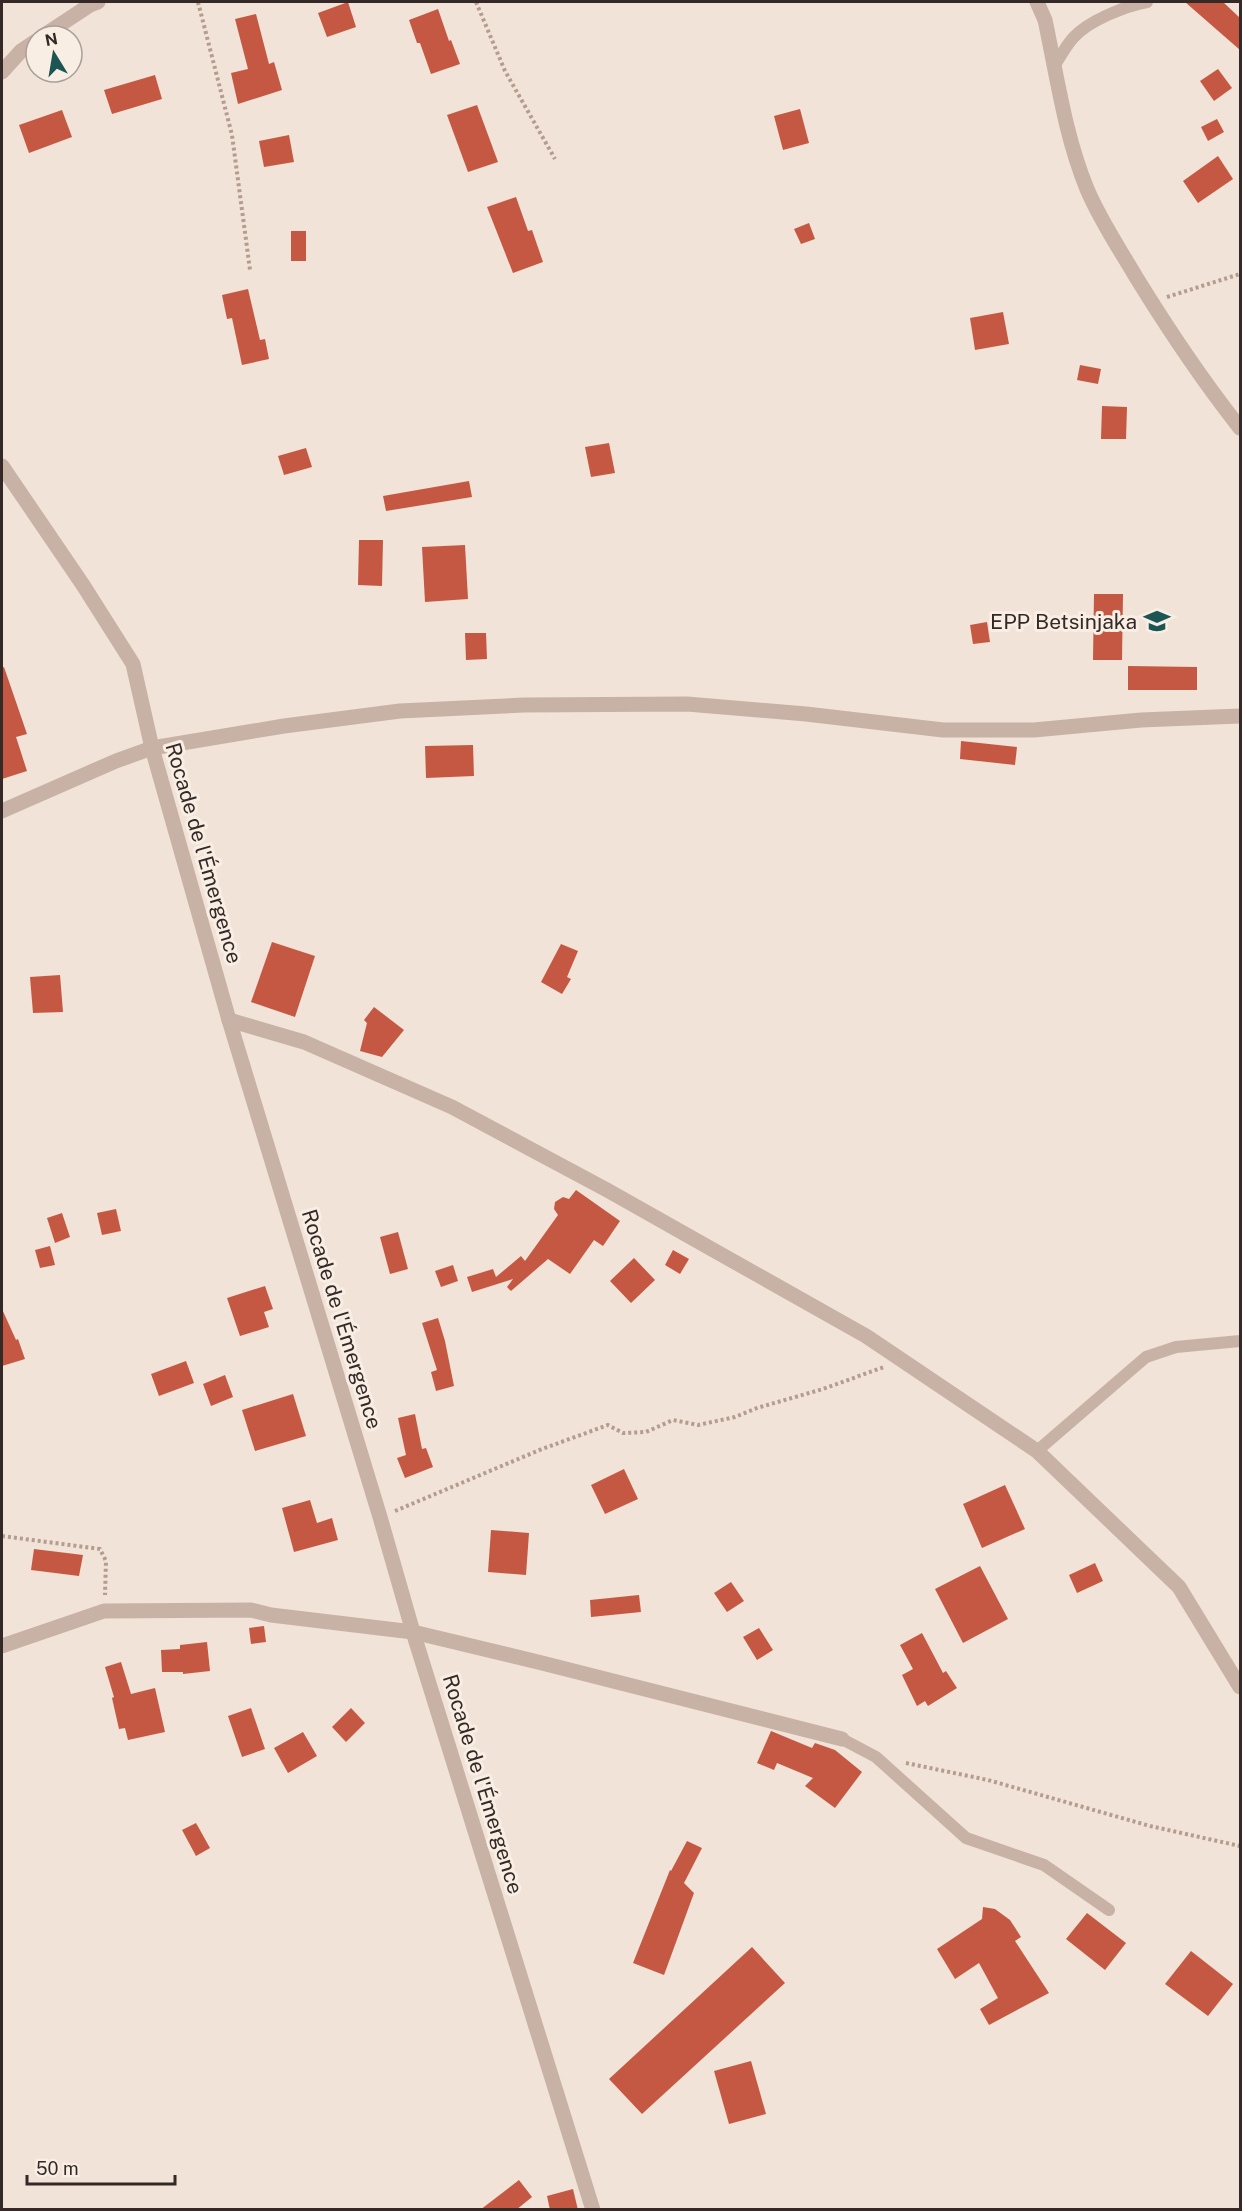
<svg xmlns="http://www.w3.org/2000/svg" width="1242" height="2211" viewBox="0 0 1242 2211" font-family="'Public Sans',sans-serif">
	<style>
		.building { fill: #c55842 }
		.lines { fill: none; stroke-linecap: round; stroke-linejoin: round }
		.path { stroke: #b49c8f; stroke-width: 4; stroke-dasharray: 3 3; stroke-linecap: butt }
		.service { stroke: #c8b2a5; stroke-width: 12 }
		.minor { stroke: #c8b2a5; stroke-width: 15 }
		.tertiary { stroke: #c8b2a5; stroke-width: 15 }
		.labels { text-anchor: middle; dominant-baseline: central; stroke-width: 6; stroke-linejoin: round; paint-order: stroke }
		.poi-label { font-size: 21px; fill: #342926; stroke: #f9eee4; text-anchor: end }
		.street-label { font-size: 21px; fill: #342926; stroke: #f9eee4 }
	</style>
	<rect width="100%" height="100%" fill="#f1e3d8"/>
	<!-- building -->
	<g class="building">
		<polygon points="348,2 356,27 327,37 318,13"/>
		<polygon points="1185,2 1223,2 1240,18 1240,50"/>
		<polygon points="438,9 449,41 451,40 460,64 431,74 420,43 417,43 409,20"/>
		<polygon points="256,14 269,64 274,62 282,90 238,104 231,73 248,69 235,19"/>
		<polygon points="1218,69 1232,88 1214,101 1200,81"/>
		<polygon points="155,75 162,99 112,114 104,90"/>
		<polygon points="477,105 498,162 468,172 447,115"/>
		<polygon points="800,109 809,143 783,150 774,116"/>
		<polygon points="62,110 72,137 29,153 19,125"/>
		<polygon points="1217,119 1224,132 1208,141 1201,127"/>
		<polygon points="289,135 294,162 264,167 259,141"/>
		<polygon points="1218,156 1233,179 1198,203 1183,181"/>
		<polygon points="516,197 528,231 532,230 543,262 513,273 487,207"/>
		<polygon points="809,223 815,239 801,244 794,229"/>
		<rect x="291" y="231" width="15" height="30"/>
		<polygon points="248,289 260,340 265,339 269,359 242,365 232,318 227,319 222,295"/>
		<polygon points="1003,312 1009,344 975,350 970,318"/>
		<polygon points="1080,365 1101,369 1098,384 1077,380"/>
		<polygon points="1102,406 1127,407 1126,439 1101,439"/>
		<polygon points="609,443 615,473 591,477 585,447"/>
		<polygon points="306,448 312,467 284,475 278,456"/>
		<polygon points="469,481 472,497 386,511 383,496"/>
		<polygon points="359,540 383,540 382,586 358,585"/>
		<polygon points="465,545 468,599 425,602 422,547"/>
		<polygon points="1094,594 1123,594 1122,660 1093,660"/>
		<polygon points="987,622 990,642 973,644 970,625"/>
		<polygon points="465,633 486,633 487,659 466,660"/>
		<polygon points="1128,666 1197,667 1197,690 1128,690"/>
		<polygon points="4,667 27,734 16,737 27,771 2,779 2,668"/>
		<polygon points="961,741 1017,747 1015,765 960,759"/>
		<polygon points="473,745 474,776 426,778 425,746"/>
		<polygon points="272,942 315,956 295,1017 251,1002"/>
		<polygon points="561,944 578,951 567,977 571,979 562,994 541,982"/>
		<polygon points="60,975 63,1012 33,1013 30,977"/>
		<polygon points="374,1007 404,1030 382,1057 360,1051 367,1023 364,1020"/>
		<polygon points="576,1190 620,1221 603,1246 594,1240 570,1274 548,1259 511,1291 507,1287 513,1279 472,1292 467,1277 493,1269 496,1277 521,1256 525,1261 558,1215 554,1209 555,1202 563,1197 569,1199"/>
		<polygon points="116,1209 121,1231 102,1235 97,1213"/>
		<polygon points="62,1213 70,1237 55,1243 47,1218"/>
		<polygon points="398,1232 408,1269 390,1274 380,1237"/>
		<polygon points="50,1246 55,1265 40,1268 35,1250"/>
		<polygon points="673,1250 689,1259 680,1274 665,1265"/>
		<polygon points="634,1258 655,1280 631,1303 610,1281"/>
		<polygon points="453,1265 458,1281 441,1287 435,1271"/>
		<polygon points="265,1286 273,1309 264,1312 269,1327 240,1336 227,1298"/>
		<polygon points="2,1309 16,1340 18,1339 25,1359 2,1366"/>
		<polygon points="438,1318 445,1341 454,1386 436,1391 431,1372 437,1370 422,1323"/>
		<polygon points="186,1361 194,1383 159,1396 151,1374"/>
		<polygon points="225,1375 233,1397 211,1406 203,1384"/>
		<polygon points="293,1394 306,1436 255,1451 242,1410"/>
		<polygon points="415,1414 422,1449 426,1448 433,1467 405,1478 397,1458 406,1455 398,1418"/>
		<polygon points="624,1469 638,1499 605,1514 591,1485"/>
		<polygon points="1005,1485 1025,1529 982,1548 963,1504"/>
		<polygon points="310,1500 317,1523 332,1518 338,1540 294,1552 282,1508"/>
		<polygon points="491,1530 529,1533 526,1575 488,1572"/>
		<polygon points="34,1549 83,1555 79,1576 31,1570"/>
		<polygon points="1095,1563 1103,1581 1077,1593 1069,1575"/>
		<polygon points="980,1566 1008,1619 963,1643 935,1589"/>
		<polygon points="731,1582 744,1601 727,1612 714,1593"/>
		<polygon points="639,1595 641,1612 591,1617 590,1600"/>
		<polygon points="264,1626 266,1642 251,1644 249,1628"/>
		<polygon points="759,1628 773,1650 757,1660 743,1637"/>
		<polygon points="922,1633 943,1673 946,1671 957,1688 928,1706 925,1701 917,1706 902,1675 913,1669 900,1645"/>
		<polygon points="207,1642 210,1671 183,1674 183,1672 162,1672 161,1650 180,1649 180,1645"/>
		<polygon points="121,1662 131,1694 155,1688 165,1732 128,1740 125,1728 119,1729 112,1698 114,1697 105,1667"/>
		<polygon points="251,1708 265,1749 242,1757 228,1716"/>
		<polygon points="351,1708 365,1723 346,1742 332,1727"/>
		<polygon points="771,1731 812,1748 815,1743 835,1750 862,1772 835,1808 805,1786 813,1778 777,1763 774,1770 757,1763"/>
		<polygon points="303,1732 317,1756 288,1773 274,1748"/>
		<polygon points="196,1823 210,1848 196,1856 182,1830"/>
		<polygon points="687,1841 702,1848 684,1883 694,1893 664,1975 633,1963 670,1870 671,1871"/>
		<polygon points="983,1907 995,1909 1010,1920 1021,1937 1015,1941 1049,1993 989,2025 980,2009 998,1998 979,1963 955,1979 937,1949 982,1919"/>
		<polygon points="1087,1913 1126,1943 1105,1970 1066,1939"/>
		<polygon points="752,1947 785,1983 642,2114 609,2079"/>
		<polygon points="1191,1951 1233,1984 1208,2016 1165,1984"/>
		<polygon points="751,2061 766,2114 729,2124 714,2071"/>
		<polygon points="519,2180 532,2197 516,2210 480,2210"/>
		<polygon points="573,2189 578,2210 550,2210 547,2196"/>
	</g>
	<g class="lines">
		<!-- path -->
		<g class="path">
			<polyline points="198,2 232,135 250,270"/>
			<polyline points="476,2 505,71 555,159"/>
			<polyline points="1167,297 1240,274"/>
			<polyline points="395,1511 542,1449 608,1425 623,1433 646,1432 673,1420 698,1425 735,1417 757,1408 823,1389 884,1367"/>
			<polyline points="2,1536 100,1549 106,1561 105,1595"/>
			<polyline points="906,1763 988,1780 1150,1826 1240,1846"/>
		</g>
		<!-- service -->
		<g class="service">
			<path d="M1055,65C1060,57 1066,46 1073,38C1088,21 1125,6 1147,2"/>
			<polyline points="1037,1451 1146,1357 1176,1347 1240,1341"/>
			<polyline points="842,1739 876,1757 966,1838 1044,1865 1109,1910"/>
		</g>
		<!-- minor -->
		<g class="minor">
			<path d="M1037,2L1045,20C1057,76 1065,136 1087,189C1100,220 1119,248 1136,277C1168,329 1202,380 1240,428"/>
			<polyline points="43,36 90,5 98,2"/>
			<polyline points="2,72 21,51 36,41"/>
			<polyline points="2,811 116,761 152,748 284,726 400,711 524,705 687,704 806,714 943,730 1034,730 1141,720 1240,716"/>
			<polyline points="229,1020 304,1042 452,1107 607,1190 866,1336 1037,1451 1179,1587 1240,1687"/>
			<polyline points="2,1646 104,1611 251,1610 271,1615 413,1632 542,1663 842,1739"/>
		</g>
		<!-- tertiary -->
		<polyline class="tertiary" points="2,466 83,585 133,664 152,748 229,1020 380,1517 413,1632 593,2210"/>
	</g>
	<!-- icons -->
	<defs>
		<g id="school-bare" transform="scale(2.07)"><path d="M0-5L7-2L0 1L-7-2ZM-4 1L0 2.5L4 1V4Q0 6-4 4Z" fill="#1c5554" stroke="#f9eee4" stroke-width="2.5" paint-order="stroke"/></g>
	</defs>
	<g fill-rule="evenodd">
		<use href="#school-bare" x="1157" y="621"/>
	</g>
	<g class="labels">
		<!-- poi labels -->
		<g class="poi-label">
			<text x="1137" y="621">EPP Betsinjaka</text>
		</g>
		<!-- street labels -->
		<g class="street-label">
			<text transform="translate(204 853) rotate(74)">Rocade de l'Émergence</text>
			<text transform="translate(342 1319) rotate(73)">Rocade de l'Émergence</text>
			<text transform="translate(483 1784) rotate(73)">Rocade de l'Émergence</text>
		</g>
	</g>
	<!-- border -->
	<rect width="1242" height="2211" fill="none" stroke="#342926" stroke-width="6"/>
	<!-- north arrow -->
	<g transform="translate(54 54) rotate(349)"><circle r="28" fill="#f9eee4" stroke="#aa9f98" stroke-width="1.5"/>
	<path d="M0-4.5L10 22L0 15L-10 22Z" fill="#1c5554"/>
	<text y="-9" font-size="16" font-weight="bold" text-anchor="middle" fill="#342926">N</text>
	</g>
	<!-- scale -->
	<path d="M27 2175v9h148v-9" fill="none" stroke="#342926" stroke-width="3"/>
	<text x="36" y="2175" font-size="18" fill="#342926" stroke="#f9eee4" stroke-width="4.5" paint-order="stroke">50 m</text>
</svg>
